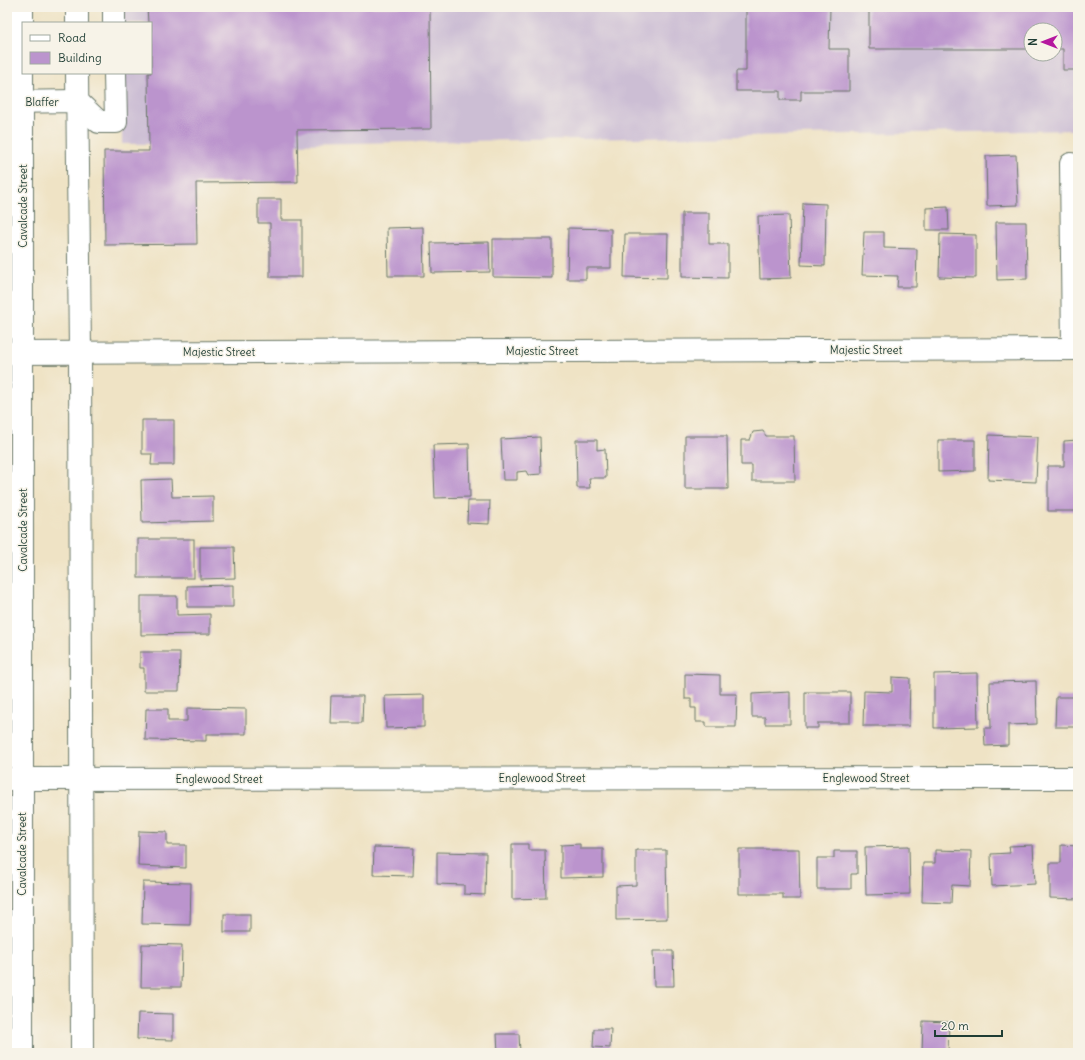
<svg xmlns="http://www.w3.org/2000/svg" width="1085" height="1060" viewBox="0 0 1085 1060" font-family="Delius,sans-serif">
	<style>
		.industrial { fill: #ccbed4; fill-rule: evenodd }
		.building { fill: #bb94cd }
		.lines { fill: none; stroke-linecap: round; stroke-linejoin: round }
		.minor-casing { stroke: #687767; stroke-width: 24 }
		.major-casing { stroke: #687767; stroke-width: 24 }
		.minor { stroke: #fff; stroke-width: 22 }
		.major { stroke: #fff; stroke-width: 22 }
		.labels { text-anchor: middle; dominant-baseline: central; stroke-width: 3; stroke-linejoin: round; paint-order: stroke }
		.street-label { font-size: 11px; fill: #1f3d34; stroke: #f7f3e8 }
	</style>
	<rect width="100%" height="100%" fill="#f7f3e8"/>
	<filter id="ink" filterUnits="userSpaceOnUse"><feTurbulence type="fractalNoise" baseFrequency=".025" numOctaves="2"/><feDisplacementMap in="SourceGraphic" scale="8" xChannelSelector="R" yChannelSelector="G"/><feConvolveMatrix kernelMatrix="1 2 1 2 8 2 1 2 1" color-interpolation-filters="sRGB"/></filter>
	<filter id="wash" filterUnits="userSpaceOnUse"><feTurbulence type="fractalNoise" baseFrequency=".012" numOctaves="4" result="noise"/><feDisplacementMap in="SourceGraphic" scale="16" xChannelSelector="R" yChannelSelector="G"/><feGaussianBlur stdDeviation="0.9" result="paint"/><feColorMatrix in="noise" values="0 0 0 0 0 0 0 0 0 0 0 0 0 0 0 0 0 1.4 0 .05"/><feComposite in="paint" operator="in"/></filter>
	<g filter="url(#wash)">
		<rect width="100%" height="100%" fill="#efe3c5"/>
		<!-- industrial -->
		<path class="industrial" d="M121,7H1078V130L294,144H122V73H151V23H121ZM1031,30H1055V54H1031Z"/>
		<g id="blocks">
			<!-- building -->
			<g class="building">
				<polygon points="147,7 430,7 431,129 297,130 298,182 196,183 197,244 105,245 104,151 149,151 148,73 151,73 151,23 148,23"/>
				<polygon points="746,7 830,7 829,49 849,49 849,91 801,91 801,100 780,100 780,91 736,91 736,71 746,71"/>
				<polygon points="869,7 1078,7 1078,70 1063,70 1063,49 1055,49 1055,30 1031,30 1031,49 869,49"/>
				<polygon points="1016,155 1018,205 987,206 986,156"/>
				<polygon points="258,199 281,199 281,220 302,220 302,277 270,277 270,223 258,223"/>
				<polygon points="803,203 826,204 825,266 801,265"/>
				<polygon points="948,207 949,230 926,230 926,208"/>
				<polygon points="682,213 709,213 709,244 728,244 728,278 682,277"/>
				<polygon points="789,215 791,278 760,279 758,216"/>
				<polygon points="996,222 1026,222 1027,279 997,280"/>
				<polygon points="423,227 424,276 388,276 387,228"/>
				<polygon points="568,228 611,229 611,268 586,268 586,279 567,279"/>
				<polygon points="864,232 884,232 884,248 917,249 916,287 897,287 898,276 862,275"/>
				<polygon points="625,234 668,234 667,278 624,277"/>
				<polygon points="940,234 976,235 976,278 939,277"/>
				<polygon points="493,239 552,239 552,278 493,277"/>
				<polygon points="489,242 490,272 432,273 431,243"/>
				<polygon points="142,420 174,420 174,465 151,465 152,454 142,454"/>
				<polygon points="763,431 766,436 794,436 795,481 752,481 752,465 741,465 741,440 750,440 753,432"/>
				<polygon points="989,435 1038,437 1036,482 988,480"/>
				<polygon points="685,436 727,436 728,489 685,489"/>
				<polygon points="540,437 541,474 528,475 526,471 517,472 517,480 503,480 501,439"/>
				<polygon points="576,440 597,440 597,450 605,449 606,478 589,478 590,488 577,488"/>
				<polygon points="938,440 975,440 975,471 938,472"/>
				<polygon points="1078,440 1078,511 1048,511 1048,466 1064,466 1064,441"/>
				<polygon points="469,444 470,497 435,498 433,445"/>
				<polygon points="171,479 172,497 213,496 213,521 142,523 141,480"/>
				<polygon points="468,501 490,501 489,524 467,523"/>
				<rect x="138" y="539" width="56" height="39"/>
				<polygon points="200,547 234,547 235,578 200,579"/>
				<polygon points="233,585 233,607 187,607 187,586"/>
				<polygon points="141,596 177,596 177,615 210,614 210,634 141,635"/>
				<polygon points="140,652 180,652 179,691 144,691 144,668 140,668"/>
				<polygon points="977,673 978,727 934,728 934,674"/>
				<polygon points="685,674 720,675 720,694 737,694 736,727 706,727 706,722 696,722 696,708 691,708 691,699 685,699"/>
				<polygon points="892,677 910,678 909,726 863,726 864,691 892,692"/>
				<polygon points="1036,681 1037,724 1008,725 1008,745 985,746 984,728 991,728 990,682"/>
				<polygon points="790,692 790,724 765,724 765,717 752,717 752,694"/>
				<polygon points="805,692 850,692 850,723 818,723 818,728 805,728"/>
				<polygon points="424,695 424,727 386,728 385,696"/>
				<polygon points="331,696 363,696 362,723 330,723"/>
				<polygon points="1056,697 1078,697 1078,727 1055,727"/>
				<polygon points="187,708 246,709 246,734 206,734 206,741 145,740 146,709 168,709 168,721 187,721"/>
				<polygon points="139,831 167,832 167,845 186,845 186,868 138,866"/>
				<polygon points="512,844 528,844 528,850 545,850 546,898 512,899"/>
				<polygon points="580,844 580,849 603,849 603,877 561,878 561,845"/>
				<polygon points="1033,845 1035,884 992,886 991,854 1010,853 1009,846"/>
				<polygon points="1061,845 1078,846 1078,899 1050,898 1050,863 1061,863"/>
				<polygon points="909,846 910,894 866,895 865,847"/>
				<polygon points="374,847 414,848 413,876 373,875"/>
				<polygon points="739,849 799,849 800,899 783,899 783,894 739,894"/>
				<polygon points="636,850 666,850 667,919 616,920 616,886 636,885"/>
				<polygon points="935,850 971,851 970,886 952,885 951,903 922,902 923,863 935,863"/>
				<polygon points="834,851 857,851 857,874 851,874 851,889 817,889 817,858 834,858"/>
				<polygon points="437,852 486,853 485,895 464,894 464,885 437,884"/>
				<polygon points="143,882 191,883 190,925 142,924"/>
				<rect x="224" y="914" width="26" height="18"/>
				<polygon points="142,944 182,945 181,987 141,987"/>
				<polygon points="653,951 673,951 674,986 654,986"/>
				<polygon points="138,1013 173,1014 173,1040 137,1039"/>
				<polygon points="923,1021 949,1022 948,1053 922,1053"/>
				<polygon points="594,1029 611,1029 610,1048 593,1047"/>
				<polygon points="497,1034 519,1034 520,1053 498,1053"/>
			</g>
		</g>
	</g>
	<g filter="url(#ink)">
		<use href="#blocks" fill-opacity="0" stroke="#687767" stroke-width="1"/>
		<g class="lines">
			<!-- minor casing -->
			<g class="minor-casing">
				<g id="minor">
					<polyline points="114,7 114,23"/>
					<polyline points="7,102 77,101 99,122 116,122 115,73"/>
					<polyline points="1071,164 1073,349"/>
					<polyline points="7,353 1078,349"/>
					<polyline points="7,779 1078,778"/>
				</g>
			</g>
			<!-- major casing -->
			<g class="major-casing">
				<g id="major">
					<polyline points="22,7 22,1053"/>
					<polyline points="77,23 77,7"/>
					<polyline points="77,73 80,352 82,1053"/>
				</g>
			</g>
			<!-- minor -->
			<use href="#minor" class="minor"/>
			<!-- major -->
			<use href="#major" class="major"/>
		</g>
	</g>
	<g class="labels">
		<!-- street labels -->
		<g class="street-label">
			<text x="42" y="102">Blaffer</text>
			<text transform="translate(23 206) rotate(-90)">Cavalcade Street</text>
			<text x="866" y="350">Majestic Street</text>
			<text x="542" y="351">Majestic Street</text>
			<text x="219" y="352">Majestic Street</text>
			<text transform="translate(23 530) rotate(-90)">Cavalcade Street</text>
			<text x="542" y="778">Englewood Street</text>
			<text x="866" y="778">Englewood Street</text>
			<text x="219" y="779">Englewood Street</text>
			<text transform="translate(22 854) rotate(-90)">Cavalcade Street</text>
		</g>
	</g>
	<!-- margin -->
	<rect width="1085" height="1060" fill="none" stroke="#f7f3e8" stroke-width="24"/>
	<!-- legend -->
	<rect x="22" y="22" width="130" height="52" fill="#f7f3e8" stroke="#a1aaa0"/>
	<rect x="30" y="35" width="20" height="6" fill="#ffffff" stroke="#a1aaa0"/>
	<text x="58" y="42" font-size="12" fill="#1f3d34">Road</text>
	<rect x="30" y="52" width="20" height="12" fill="#bb94cd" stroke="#a1aaa0"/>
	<text x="58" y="62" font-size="12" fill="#1f3d34">Building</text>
	<!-- north arrow -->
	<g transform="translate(1043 42) rotate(270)"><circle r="19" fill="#f7f3e8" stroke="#a1aaa0"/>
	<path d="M0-3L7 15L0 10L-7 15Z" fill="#b5179e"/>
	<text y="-6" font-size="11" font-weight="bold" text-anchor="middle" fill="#1f3d34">N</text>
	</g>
	<!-- scale -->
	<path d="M935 1030v6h67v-6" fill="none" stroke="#1f3d34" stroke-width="2"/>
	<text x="941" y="1030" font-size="12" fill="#1f3d34" stroke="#f7f3e8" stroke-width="3" paint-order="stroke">20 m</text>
</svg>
